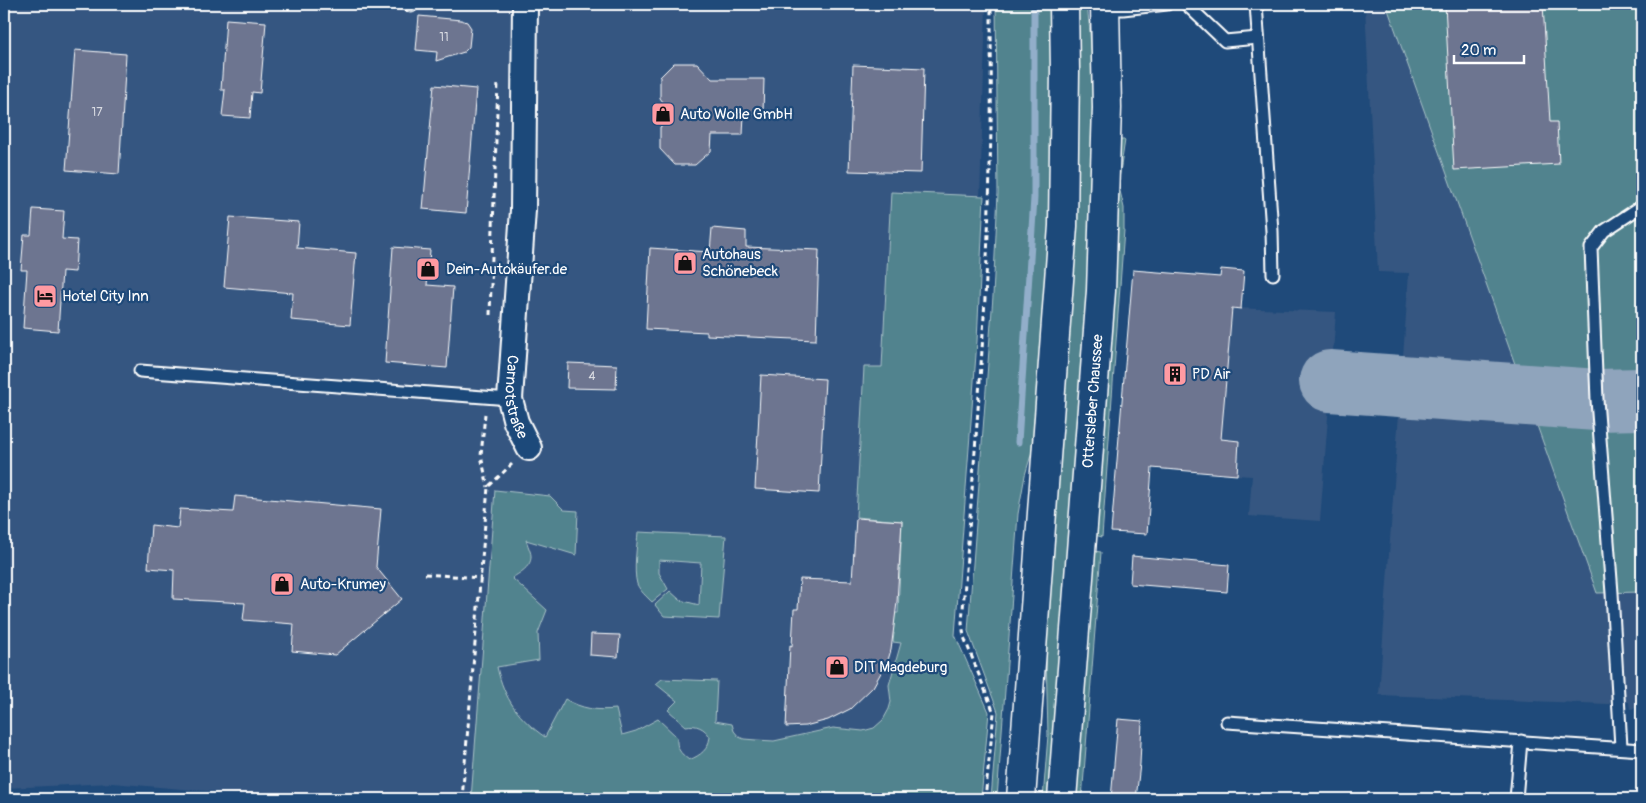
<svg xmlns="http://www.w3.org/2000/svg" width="1646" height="803" viewBox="0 0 1646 803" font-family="Pangolin,sans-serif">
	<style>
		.built { fill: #365781 }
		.grass { fill: #51838e; stroke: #a8c1c6 }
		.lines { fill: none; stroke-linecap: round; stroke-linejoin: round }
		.stream { stroke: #92aeca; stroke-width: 7 }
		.taxiway { stroke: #8fa4bc; stroke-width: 62 }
		.building { fill: #6d7490; stroke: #fff }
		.lane-casing { stroke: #fff; stroke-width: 15 }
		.street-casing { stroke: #fff; stroke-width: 28 }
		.secondary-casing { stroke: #fff; stroke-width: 31 }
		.path { stroke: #fff; stroke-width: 3; stroke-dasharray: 5 4; stroke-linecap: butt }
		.lane { stroke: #1f4a7a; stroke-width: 11 }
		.street { stroke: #1f4a7a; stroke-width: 24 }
		.secondary { stroke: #1f4a7a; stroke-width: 28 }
		.labels { text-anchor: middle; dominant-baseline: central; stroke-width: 4.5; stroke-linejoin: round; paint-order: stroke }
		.number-label { font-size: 12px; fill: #dadce3 }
		.poi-label { font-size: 15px; fill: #fff; stroke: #1f4a7a; text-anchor: start }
		.street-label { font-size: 15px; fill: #fff; stroke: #1f4a7a }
	</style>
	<rect width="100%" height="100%" fill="#1f4a7a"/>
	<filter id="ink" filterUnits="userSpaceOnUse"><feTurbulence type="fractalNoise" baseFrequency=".02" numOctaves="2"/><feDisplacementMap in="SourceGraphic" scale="10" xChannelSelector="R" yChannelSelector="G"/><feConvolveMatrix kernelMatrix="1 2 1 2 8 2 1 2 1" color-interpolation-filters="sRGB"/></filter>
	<g filter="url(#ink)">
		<!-- built -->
		<g class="built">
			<polygon points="6,4 986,4 976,329 948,638 974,799 300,799 112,783 4,788 4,26"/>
			<polygon points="1365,4 1642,4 1642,707 1630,709 1629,702 1608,704 1379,695 1409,273 1378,272"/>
			<polygon points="1232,308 1336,312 1320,521 1249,516 1252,476 1237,475 1239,441 1221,439"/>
		</g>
		<!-- grass -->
		<g class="grass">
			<polygon points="996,4 1051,4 1051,210 1036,438 1025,475 1018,514 997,799 991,799 998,712 968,631 993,296 998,193"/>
			<path d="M1075,4H1087C1102,131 1090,261 1080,388C1070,525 1059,662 1049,799H1043L1048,735L1046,653L1047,608L1073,273Z"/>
			<polygon points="1386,4 1642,4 1642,592 1597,593"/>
			<polygon points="1117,140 1125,140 1119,179 1120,191 1124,208 1124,230 1102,537 1095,535"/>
			<path d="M891,192L984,196L977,341L955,635L989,712L981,799H471L495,490L550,496L564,510L578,511L576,555L526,540C527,544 529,547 530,551C535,565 521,572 512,578L547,610L538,633L539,660L497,667C504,699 519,719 545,737L565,699C582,709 597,711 616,709L622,735L636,731L658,719L677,737C676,748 680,753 689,760C701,755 708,750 710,737C705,728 696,724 686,726L668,710L677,701L656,684L662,679L717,681L715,721L732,724L734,731L739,737L744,739L756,740L774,741L833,728L863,731L874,728L883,720L889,709L891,702L889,685L901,643L893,642L894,633L888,632L889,613H898L902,521L856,517L864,367H882Z"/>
			<path d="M638,532L726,536L719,619L664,616L655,605L670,591L680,600L699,605L701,563L659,560V573L668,589L652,602C647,597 640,591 637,584C633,570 637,546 638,532Z"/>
			<polygon points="1093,551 1101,552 1082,799 1072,799"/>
		</g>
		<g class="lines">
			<!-- stream -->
			<polyline class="stream" points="1018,442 1034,198 1034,4"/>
			<!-- taxiway -->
			<polyline class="taxiway" points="1330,381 1597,400 1642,399"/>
		</g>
		<!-- building -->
		<g class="building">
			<polygon points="1445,4 1543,4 1550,122 1557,122 1559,164 1454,170"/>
			<polygon points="419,16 461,20 467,22 471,28 469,47 464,52 436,61 437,52 416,50"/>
			<polygon points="226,19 266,22 260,93 252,92 250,118 222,116 225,90 221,90"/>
			<polygon points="75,50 126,54 119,174 66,170"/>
			<polygon points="674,63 697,63 712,79 764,79 763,113 744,114 743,135 712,135 711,151 695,165 675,165 660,149 660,127 663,125 663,102 660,98 660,77"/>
			<polygon points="853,65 924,68 921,173 849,171"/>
			<polygon points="434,85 476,89 466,213 423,209"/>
			<polygon points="33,209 64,211 62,239 77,240 75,272 62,271 58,331 23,328 27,270 21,270 24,235 31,235"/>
			<polygon points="230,217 299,222 297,248 356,253 350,325 291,320 293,293 224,287"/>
			<polygon points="712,228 746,231 746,247 819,250 816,340 707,335 707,332 646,329 650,248 710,252"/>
			<polygon points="393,247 430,250 427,285 453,287 447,368 385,363"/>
			<polygon points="1221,269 1244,271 1241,309 1232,308 1221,439 1239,441 1237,475 1152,468 1147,534 1111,532 1133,270 1220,277"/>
			<polygon points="568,363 617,365 616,389 567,388"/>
			<polygon points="761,375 825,379 819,493 755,489"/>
			<polygon points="235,496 381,509 376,567 402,599 335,655 292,651 294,624 243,620 245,603 173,599 174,570 148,568 151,525 178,528 180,509 233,512"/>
			<polygon points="856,518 902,521 897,602 891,650 888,660 873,687 850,709 828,720 805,726 786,727 790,645 792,646 794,609 798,609 800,579 852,581"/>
			<polygon points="1132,556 1229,565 1227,592 1130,584"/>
			<polygon points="591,634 620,635 618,657 590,655"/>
			<polygon points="1118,719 1142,721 1140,764 1136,799 1111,799"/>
		</g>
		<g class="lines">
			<!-- lane casing -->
			<g class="lane-casing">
				<g id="lane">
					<polyline points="1186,4 1225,41 1258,38"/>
					<polyline points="1256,4 1272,231 1273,274"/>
					<polyline points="411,6 411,4"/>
					<polyline points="1105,9 1123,9 1167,4"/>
					<polyline points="140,371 510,399"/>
					<polyline points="1227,722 1642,750"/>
					<polyline points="1621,747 1612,593 1597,400 1591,248 1604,231 1642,206"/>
					<polyline points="1516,799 1521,741"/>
				</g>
			</g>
			<!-- street casing -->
			<g class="street-casing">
				<g id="street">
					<path id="s1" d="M525,4L523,210L510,399L516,422L529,448"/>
				</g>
			</g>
			<!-- secondary casing -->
			<g class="secondary-casing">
				<g id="secondary">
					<polyline points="1021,799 1063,226 1065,71 1064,4"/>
					<path id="s2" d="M1062,799L1101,291L1107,108L1105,4"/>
				</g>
			</g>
			<!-- path -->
			<g class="path">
				<polyline points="490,315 498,82"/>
				<polyline points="485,414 481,456 488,487"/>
				<polyline points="425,574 481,578"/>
				<polyline points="462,799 488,487 512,464"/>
				<path d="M985,799L994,713L964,637L962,623C973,471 987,319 990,166C992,112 991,58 991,4"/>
			</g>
			<!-- lane -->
			<use href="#lane" class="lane"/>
			<!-- street -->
			<use href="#street" class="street"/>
			<!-- secondary -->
			<use href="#secondary" class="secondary"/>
		</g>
	</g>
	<!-- icons -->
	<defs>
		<g id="shop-square" transform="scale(1.25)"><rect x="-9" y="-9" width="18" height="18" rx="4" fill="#ff9aa2" stroke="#1f4a7a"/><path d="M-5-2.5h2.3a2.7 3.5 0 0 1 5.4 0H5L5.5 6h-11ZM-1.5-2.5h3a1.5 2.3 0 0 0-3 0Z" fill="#111"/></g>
		<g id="hotel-square" transform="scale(1.25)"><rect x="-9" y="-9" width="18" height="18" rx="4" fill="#ff9aa2" stroke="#1f4a7a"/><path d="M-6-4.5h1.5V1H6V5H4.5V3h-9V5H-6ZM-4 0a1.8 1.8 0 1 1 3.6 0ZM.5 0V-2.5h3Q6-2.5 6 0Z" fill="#111"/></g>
		<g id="building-square" transform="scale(1.25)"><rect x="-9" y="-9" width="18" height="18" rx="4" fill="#ff9aa2" stroke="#1f4a7a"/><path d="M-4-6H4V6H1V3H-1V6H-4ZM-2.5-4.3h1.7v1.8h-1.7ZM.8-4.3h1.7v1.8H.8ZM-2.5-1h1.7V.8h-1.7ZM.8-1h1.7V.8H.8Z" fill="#111"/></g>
	</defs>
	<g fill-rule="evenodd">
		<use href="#shop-square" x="663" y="114"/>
		<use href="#shop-square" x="685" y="263"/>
		<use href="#shop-square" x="428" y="269"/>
		<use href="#hotel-square" x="45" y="296"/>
		<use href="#building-square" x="1175" y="374"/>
		<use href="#shop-square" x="282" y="584"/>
		<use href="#shop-square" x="837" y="667"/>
	</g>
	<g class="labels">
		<!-- number labels -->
		<g class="number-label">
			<text x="444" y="37">11</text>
			<text x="97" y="112">17</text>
			<text x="592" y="376">4</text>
		</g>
		<!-- poi labels -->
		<g class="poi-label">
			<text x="680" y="114">Auto Wolle GmbH</text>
			<text x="702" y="254">Autohaus<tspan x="702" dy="17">Schönebeck</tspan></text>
			<text x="446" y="269">Dein-Autokäufer.de</text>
			<text x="62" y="296">Hotel City Inn</text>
			<text x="1192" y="374">PD Air</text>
			<text x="300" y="584">Auto-Krumey</text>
			<text x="854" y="667">DIT Magdeburg</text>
		</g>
		<!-- street labels -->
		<g class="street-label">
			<text stroke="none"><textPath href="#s1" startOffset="394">Carnotstraße</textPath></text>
			<text stroke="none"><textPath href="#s2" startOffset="399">Ottersleber Chaussee</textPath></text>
		</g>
	</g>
	<!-- margin -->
	<rect width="1646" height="803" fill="none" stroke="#1f4a7a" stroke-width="20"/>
	<rect x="10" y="10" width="1626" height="783" fill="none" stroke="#fff" stroke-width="2" filter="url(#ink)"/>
	<!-- scale -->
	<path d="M1454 55v8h70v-8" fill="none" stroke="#ffffff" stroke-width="2.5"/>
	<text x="1461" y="55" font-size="15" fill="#ffffff" stroke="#1f4a7a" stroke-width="4" paint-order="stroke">20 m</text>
</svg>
